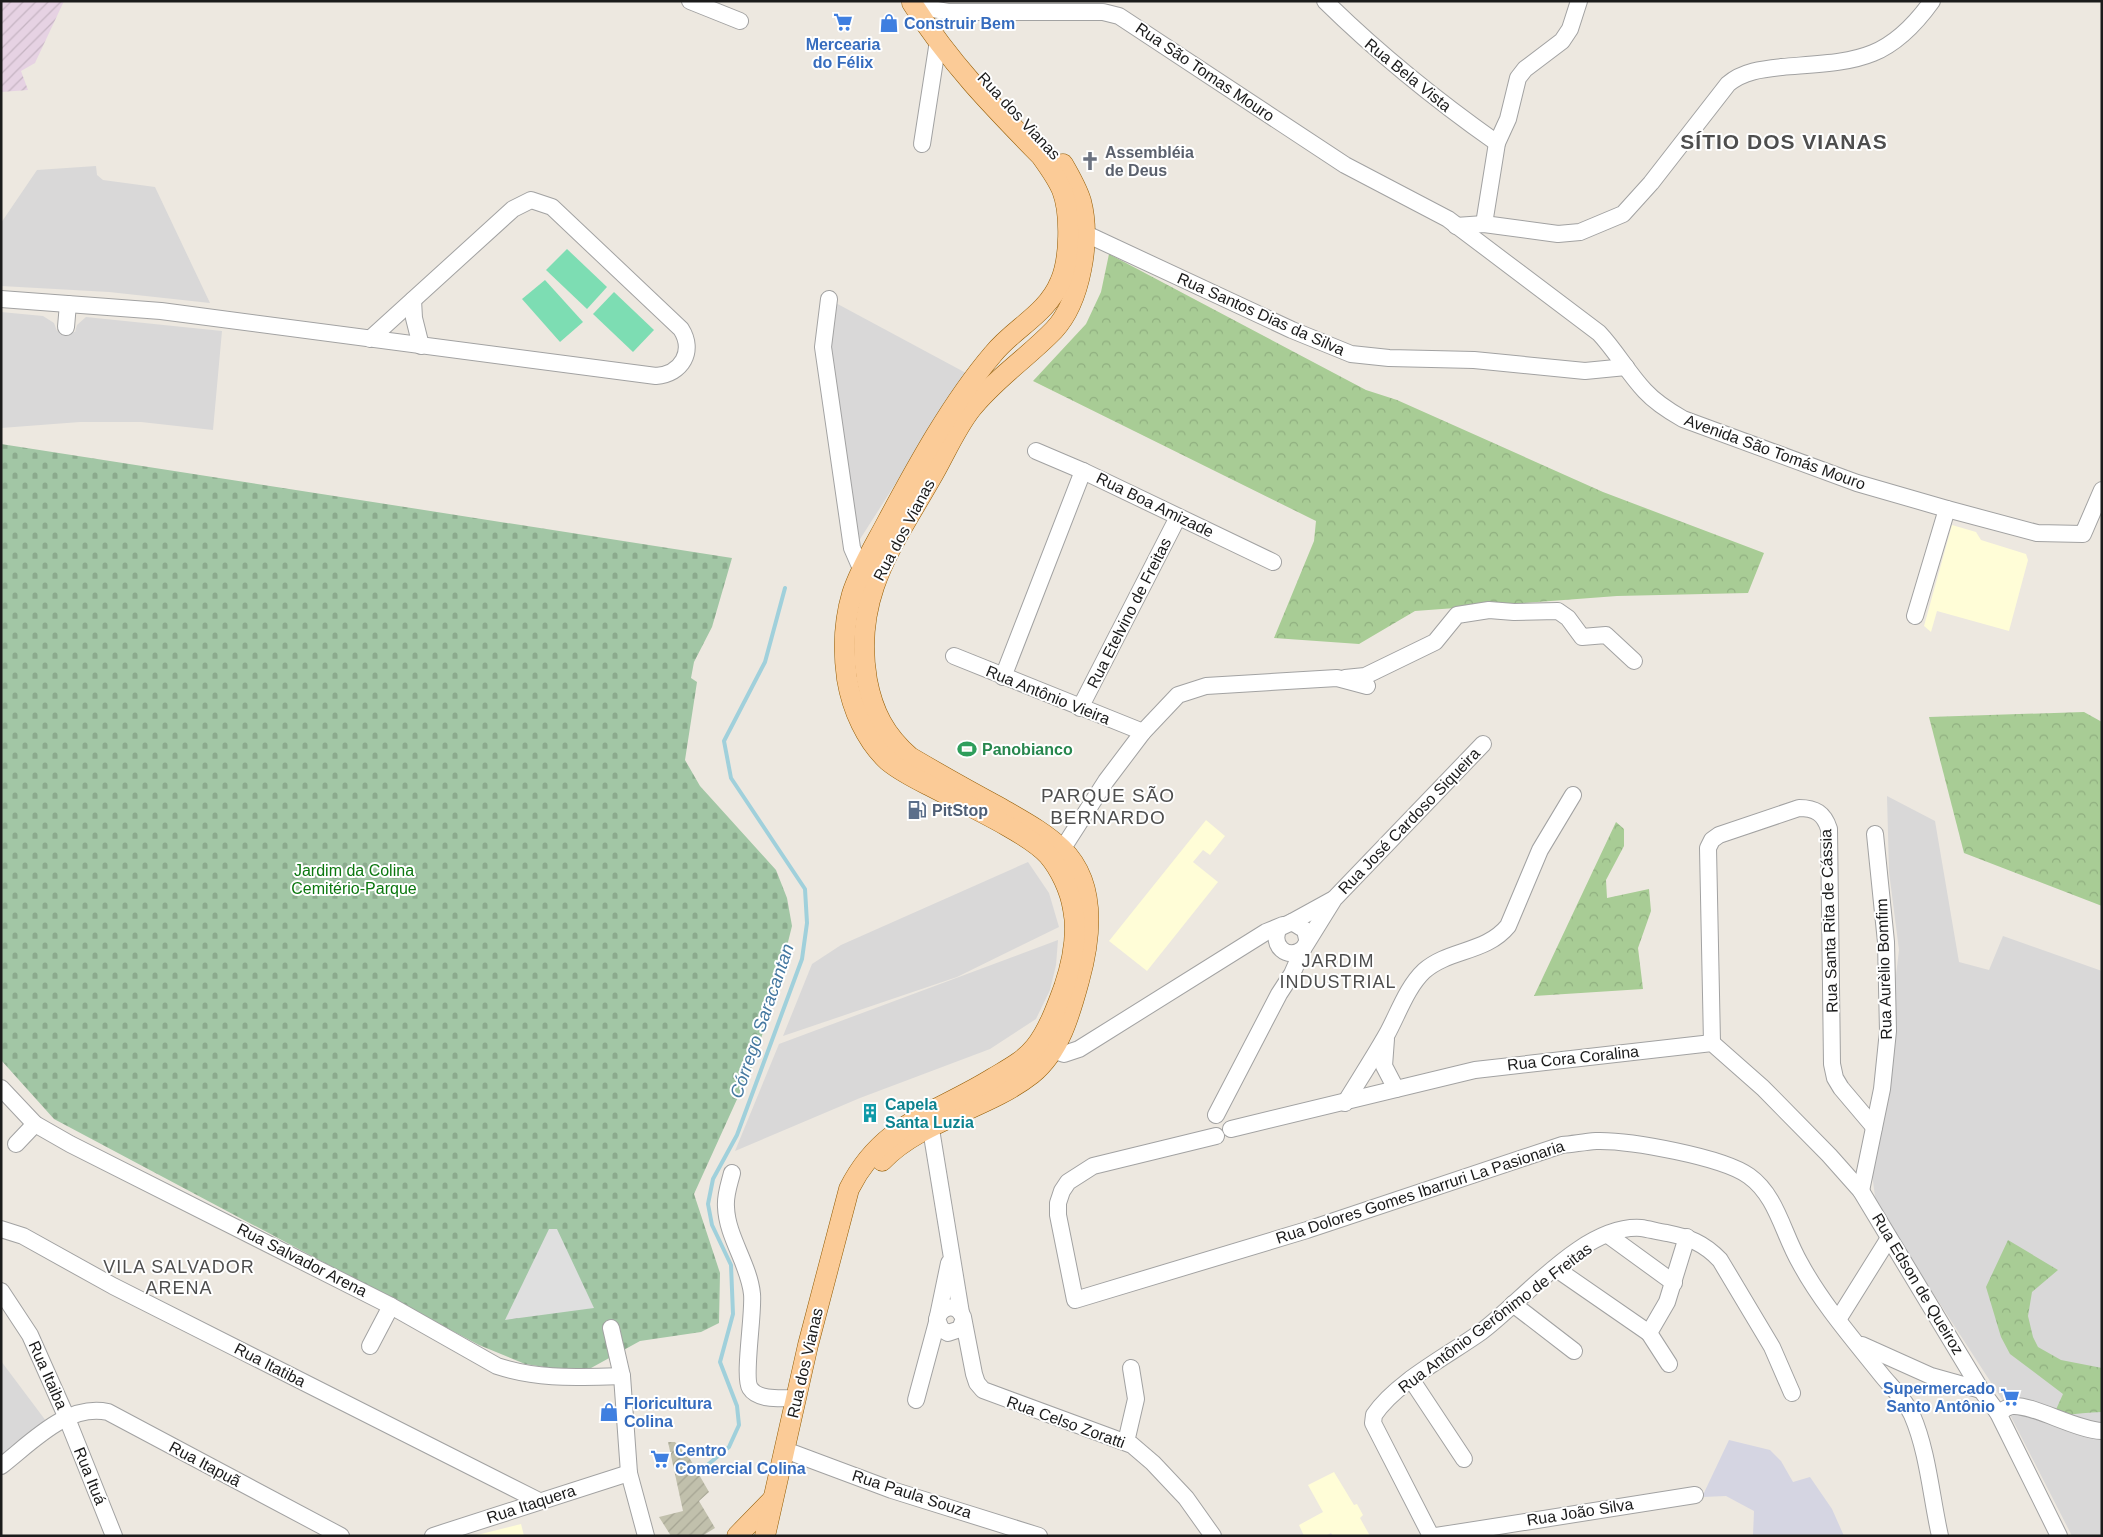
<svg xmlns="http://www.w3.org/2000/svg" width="2103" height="1537" viewBox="0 0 2103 1537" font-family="Helvetica,sans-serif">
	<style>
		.residential { fill: #d9d8d8 }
		.industrial { fill: url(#industrial-furrows) }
		.education { fill: #fffdd7 }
		.construction { fill: url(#construction-furrows) }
		.forest { fill: url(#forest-crowns) }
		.cemetery { fill: url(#cemetery-stones) }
		.pitch { fill: #7dddb3 }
		.parking { fill: #dfdfdf }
		.plaza { fill: #d5d5e2 }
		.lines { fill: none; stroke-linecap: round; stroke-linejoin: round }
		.stream { stroke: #a0d0db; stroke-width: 4 }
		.minor-casing { stroke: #a2a2a2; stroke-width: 18 }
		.major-casing { stroke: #915a01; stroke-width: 21 }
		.minor { stroke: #fff; stroke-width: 16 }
		.major { stroke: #fbcb97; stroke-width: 20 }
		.labels { text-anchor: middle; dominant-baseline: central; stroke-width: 4; stroke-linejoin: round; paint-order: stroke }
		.shop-label { font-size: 16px; font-weight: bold; fill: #366cbe; stroke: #fff; text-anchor: start }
		.street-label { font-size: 16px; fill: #1b1b1b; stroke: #fff }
		.worship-label { font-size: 16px; font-weight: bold; fill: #5b616d; stroke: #fff; text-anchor: start }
		.leisure-label { font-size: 16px; font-weight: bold; fill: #27864d; stroke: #fff; text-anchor: start }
		.service-label { font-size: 16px; font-weight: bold; fill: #4e5e75; stroke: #fff; text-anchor: start }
		.park-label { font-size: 16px; fill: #0b770f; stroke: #fff }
		.culture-label { font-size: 16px; font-weight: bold; fill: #0d838f; stroke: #fff; text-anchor: start }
		.neighbourhood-label { font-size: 18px; letter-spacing: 1px; fill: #4e4e4e; stroke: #fff }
		.water-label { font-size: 18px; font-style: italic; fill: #4679a1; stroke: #fff }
		.quarter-label { font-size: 19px; letter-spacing: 1px; fill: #4e4e4e; stroke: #fff }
		.district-label { font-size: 21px; font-weight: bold; letter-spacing: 1px; fill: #4e4e4e; stroke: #fff }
	</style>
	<defs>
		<pattern id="industrial-furrows" width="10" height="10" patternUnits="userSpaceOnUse" patternTransform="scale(1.25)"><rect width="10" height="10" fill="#e6d2e3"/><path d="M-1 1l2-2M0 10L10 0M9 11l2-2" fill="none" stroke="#c5b4c2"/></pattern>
		<pattern id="construction-furrows" width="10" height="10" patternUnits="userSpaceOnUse" patternTransform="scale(1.25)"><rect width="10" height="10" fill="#c1c0ac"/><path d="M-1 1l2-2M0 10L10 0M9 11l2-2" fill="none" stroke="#a5a493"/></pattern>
		<pattern id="forest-crowns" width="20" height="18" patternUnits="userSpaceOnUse" patternTransform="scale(1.25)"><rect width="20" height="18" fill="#a8cc95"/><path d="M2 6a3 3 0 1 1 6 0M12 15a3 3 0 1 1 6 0" fill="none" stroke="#90af80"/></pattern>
		<pattern id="cemetery-stones" width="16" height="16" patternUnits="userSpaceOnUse" patternTransform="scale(1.25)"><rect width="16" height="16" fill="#a2c6a5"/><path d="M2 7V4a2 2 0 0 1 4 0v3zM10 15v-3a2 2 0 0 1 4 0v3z" fill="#8baa8d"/></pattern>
	</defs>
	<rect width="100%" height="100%" fill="#ede8e0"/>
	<!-- residential -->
	<g class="residential">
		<polygon points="96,166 97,175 103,180 155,187 210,303 109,292 1,286 1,223 37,170"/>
		<polygon points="832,301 966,373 855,547 825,343"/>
		<polygon points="1,312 43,316 54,323 57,331 75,332 77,325 86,317 222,331 213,430 141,422 80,422 1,428"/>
		<polygon points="1887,796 1935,821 1959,962 1989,970 2003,936 2102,971 2102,1536 2072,1536 2003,1401 1876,1205 1872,1173 1899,950 1889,872"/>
		<polygon points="1028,862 1049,893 1059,927 957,977 783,1036 812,964 841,945"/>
		<polygon points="1058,940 1056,965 1050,990 1036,1019 990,1049 860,1098 735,1151 779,1044"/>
		<polygon points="1,1361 49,1425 1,1461"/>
	</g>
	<!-- industrial -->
	<polygon class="industrial" points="1,1 64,1 35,63 21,71 28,90 1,92"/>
	<!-- education -->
	<g class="education">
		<polygon points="1952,525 1976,532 1981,540 2026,554 2028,560 2009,631 1937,611 1931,632 1924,626"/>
		<polygon points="1206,820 1225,836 1210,855 1203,850 1193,862 1218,882 1147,971 1109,941"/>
		<polygon points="1334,1472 1354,1505 1357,1504 1363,1515 1360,1518 1370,1536 1333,1536 1331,1533 1325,1536 1304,1536 1299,1525 1323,1512 1308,1485"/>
		<polygon points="521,1524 524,1536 473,1536"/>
	</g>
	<!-- construction -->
	<polygon class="construction" points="668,1442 675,1442 690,1459 709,1492 699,1501 715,1528 702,1536 671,1536 659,1517 683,1511"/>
	<!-- forest -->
	<g class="forest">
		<polygon points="1109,254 1366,390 1397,400 1603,492 1764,553 1748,593 1617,596 1415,611 1359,644 1274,638 1314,541 1316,521 1033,381 1086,324 1101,292"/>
		<polygon points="2084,712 2102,722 2102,906 1964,853 1929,717"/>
		<polygon points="1616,822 1624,829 1624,846 1606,880 1607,898 1649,889 1651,911 1638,948 1643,989 1534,996"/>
		<path d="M2008,1240L2058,1270L2032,1292L2028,1316L2033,1337L2038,1347L2061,1360L2102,1368V1412C2085,1412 2070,1416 2054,1414L2063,1394L2010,1354L2001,1337L1986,1287Z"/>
	</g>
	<!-- cemetery -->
	<polygon class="cemetery" points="1,444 732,558 712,627 694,662 691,678 697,682 685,760 700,786 776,870 787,898 792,926 775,994 753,1064 694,1194 720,1273 719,1323 701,1332 640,1341 582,1373 525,1364 479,1345 54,1119 1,1060"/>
	<!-- pitch -->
	<g class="pitch">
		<polygon points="567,249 607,287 587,309 546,270"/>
		<polygon points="545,280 583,322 560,342 522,299"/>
		<polygon points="614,292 654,330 633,352 593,314"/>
	</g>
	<!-- parking -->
	<polygon class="parking" points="549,1229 557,1229 594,1308 505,1320"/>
	<!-- plaza -->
	<polygon class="plaza" points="1729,1440 1770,1450 1781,1461 1793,1482 1810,1477 1832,1509 1844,1536 1753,1536 1754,1511 1726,1496 1702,1497"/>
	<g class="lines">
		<!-- stream -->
		<polyline class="stream" points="705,1467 729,1447 739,1425 737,1406 720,1362 733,1314 731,1265 712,1225 708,1204 713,1179 737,1135 802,959 807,923 805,889 731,778 724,741 765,662 785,588"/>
		<!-- minor casing -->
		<g class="minor-casing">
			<g id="minor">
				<polyline points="690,1 740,21"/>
				<path d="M1325,1C1379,54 1436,100 1497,143"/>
				<path d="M927,8L949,12H1103L1119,16L1345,165L1448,219L1599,333C1616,351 1628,373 1645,391C1656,403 1669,411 1683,419L1857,483L1947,509L2037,533L2083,534L2102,490"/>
				<polyline points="922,144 938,41"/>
				<polyline points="1484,224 1497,143 1508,119 1518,78 1525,69 1562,41 1570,29 1579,1"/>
				<path d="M1456,226L1484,224L1558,234L1580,232L1623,214L1651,183L1728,84C1743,71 1763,69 1782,67C1853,61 1887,64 1932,1"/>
				<polyline points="1084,233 1292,330 1351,354 1389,358 1474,360 1585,371 1626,367"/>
				<path d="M1,299L161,311L656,376C682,374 695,351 681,329L552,207L531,200L513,209L370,339"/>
				<polyline points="829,299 823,347 852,548 862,571"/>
				<polyline points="413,300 414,318 421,346"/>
				<polyline points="66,327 68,304"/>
				<polyline points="1036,451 1083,471 1273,562"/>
				<polyline points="1915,616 1947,509"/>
				<polyline points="954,656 1143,732"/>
				<polyline points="1003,677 1083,471"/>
				<polyline points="1345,678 1365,676 1435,642 1457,615 1489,610 1514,612 1558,611 1568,618 1582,637 1606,635 1634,661"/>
				<polyline points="1080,708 1178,517"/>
				<polyline points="1056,859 1106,781 1143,732 1178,695 1206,686 1337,678 1367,686"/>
				<polyline points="1292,922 1332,900"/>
				<path d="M1307,939L1305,930L1292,922L1279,928C1270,945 1287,961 1303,949L1334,899L1483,744"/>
				<polyline points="1386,1039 1384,1066 1396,1089"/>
				<path d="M1712,1043L1708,848L1712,840L1719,835L1799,808C1815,808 1824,813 1829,829L1832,1064L1835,1078L1841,1088L1874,1127"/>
				<polyline points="1042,1047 1064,1054 1079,1049 1266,932 1283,925"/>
				<path d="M1,1088L35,1124L70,1144L391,1306L497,1366C540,1380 578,1377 622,1376"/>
				<path d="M1345,1103C1359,1080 1374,1057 1387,1034C1398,1014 1407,987 1424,971C1449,949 1486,953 1508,926L1540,850L1573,795"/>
				<polyline points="1216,1115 1279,994 1292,974 1303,949"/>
				<polyline points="929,1117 961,1313"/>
				<polyline points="1231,1129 1475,1070 1712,1043 1763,1088 1829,1155 1861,1191 1981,1390 1998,1413 2059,1536"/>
				<path d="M1216,1136L1093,1166L1068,1182L1062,1191L1058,1203V1215L1075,1300L1307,1230L1562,1145C1573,1144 1584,1142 1596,1141C1629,1140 1723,1157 1749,1176C1777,1196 1783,1234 1800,1263C1821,1302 1852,1338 1880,1373C1890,1386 1905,1399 1912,1415C1928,1452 1931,1496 1940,1536"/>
				<polyline points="16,1144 35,1124"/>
				<path d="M732,1173C729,1185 725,1195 726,1207C727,1237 749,1264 752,1294C754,1313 743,1377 750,1388C758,1401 783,1398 797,1398"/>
				<polyline points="1861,1191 1882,1089 1888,1031 1886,942 1875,834"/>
				<polyline points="1,1229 23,1236 113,1286 539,1501"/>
				<polyline points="1608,1235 1674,1283"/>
				<polyline points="1555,1268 1649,1333"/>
				<polyline points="1,1291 30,1335 66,1416 114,1536"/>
				<polyline points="1513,1304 1574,1351"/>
				<polyline points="938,1316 949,1263"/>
				<polyline points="1839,1318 1889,1238"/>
				<path d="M963,1321L960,1329L948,1333L941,1329L937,1319C942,1305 957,1303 963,1317L974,1374L977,1383L983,1390L1132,1445L1153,1463L1186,1498L1213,1536"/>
				<polyline points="611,1328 622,1376 629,1473 646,1536"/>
				<polyline points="1862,1345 1931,1376 1981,1390"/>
				<polyline points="370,1346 391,1306"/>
				<polyline points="1669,1364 1649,1333 1667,1302 1687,1237"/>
				<polyline points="1411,1379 1464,1459"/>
				<polyline points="916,1400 937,1322"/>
				<path d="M1998,1413C2002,1411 2007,1407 2012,1406C2033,1404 2075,1430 2102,1431"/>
				<polyline points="1126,1442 1136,1399 1131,1368"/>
				<polyline points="785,1450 892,1490 1039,1536"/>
				<path d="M1,1466C31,1443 67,1403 108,1412L341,1536"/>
				<polyline points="433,1536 629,1473"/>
				<path d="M1431,1536L1373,1423L1374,1415C1396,1382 1449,1355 1481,1332C1523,1301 1584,1224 1641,1228C1649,1229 1658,1232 1667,1233C1688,1237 1704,1243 1720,1260L1772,1347L1792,1393"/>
				<polyline points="1436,1536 1695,1495"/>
			</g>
		</g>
		<!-- major casing -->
		<g class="major-casing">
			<g id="major">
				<path d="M882,1161C921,1120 988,1109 1032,1074C1060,1051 1070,1014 1079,981C1091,938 1097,883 1062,849C1043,831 1021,820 999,807C969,791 939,774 910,757C885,735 873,712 867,680C853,597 891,548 930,480C944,457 955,429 972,408C995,379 1028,357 1054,330C1081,301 1091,239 1081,201C1077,188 1070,176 1063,164"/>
				<polyline points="737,1536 772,1500"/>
				<path d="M765,1536L808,1345L849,1189C882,1123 935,1114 993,1078C1008,1069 1024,1061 1035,1047C1048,1031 1057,1006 1064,987C1072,963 1078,934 1073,909C1070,890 1060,869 1048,855C1027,832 958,801 928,785C914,778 900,771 888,761C866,741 852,709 847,679C843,651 844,621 852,594C860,569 875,545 887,522C917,466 952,402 993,354C1014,328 1047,314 1060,282C1070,260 1071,213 1062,190C1057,178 1049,167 1041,156C993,107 949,62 912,3"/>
			</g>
		</g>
		<!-- minor -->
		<use href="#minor" class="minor"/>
		<!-- major -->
		<use href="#major" class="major"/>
	</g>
	<!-- icons -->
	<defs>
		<g id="supermarket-bare" transform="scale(1.5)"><path d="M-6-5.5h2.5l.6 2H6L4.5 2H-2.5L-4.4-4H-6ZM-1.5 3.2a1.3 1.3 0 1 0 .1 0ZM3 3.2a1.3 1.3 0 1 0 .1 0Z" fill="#3f7fe0" stroke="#fff" stroke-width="2.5" paint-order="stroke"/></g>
		<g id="shop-bare" transform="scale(1.5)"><path d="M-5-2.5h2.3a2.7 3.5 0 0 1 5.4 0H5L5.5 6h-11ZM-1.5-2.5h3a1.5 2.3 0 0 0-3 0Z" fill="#3f7fe0" stroke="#fff" stroke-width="2.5" paint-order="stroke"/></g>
		<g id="church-bare" transform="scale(1.5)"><path d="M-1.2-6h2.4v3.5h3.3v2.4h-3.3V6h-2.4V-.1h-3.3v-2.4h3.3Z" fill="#6b7280" stroke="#fff" stroke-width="2.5" paint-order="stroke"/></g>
		<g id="stadium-bare" transform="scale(1.5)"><path d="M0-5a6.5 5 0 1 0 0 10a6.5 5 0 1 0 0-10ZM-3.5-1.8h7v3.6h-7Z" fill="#2e9e5b" stroke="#fff" stroke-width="2.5" paint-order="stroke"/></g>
		<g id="fuel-bare" transform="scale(1.5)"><path d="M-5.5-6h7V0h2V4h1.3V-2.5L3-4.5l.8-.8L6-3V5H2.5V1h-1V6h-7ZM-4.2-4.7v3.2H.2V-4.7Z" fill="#5c6f8a" stroke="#fff" stroke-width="2.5" paint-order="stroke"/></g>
		<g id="building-bare" transform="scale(1.5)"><path d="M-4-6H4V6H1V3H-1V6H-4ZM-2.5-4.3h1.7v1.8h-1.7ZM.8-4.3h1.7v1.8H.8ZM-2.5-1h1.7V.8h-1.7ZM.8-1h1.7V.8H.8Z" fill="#0f9aa8" stroke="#fff" stroke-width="2.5" paint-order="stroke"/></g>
	</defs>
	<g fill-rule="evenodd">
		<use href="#supermarket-bare" x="843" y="22"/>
		<use href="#shop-bare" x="889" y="23"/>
		<use href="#church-bare" x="1090" y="161"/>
		<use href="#stadium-bare" x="967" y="749"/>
		<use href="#fuel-bare" x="917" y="810"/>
		<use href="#building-bare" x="870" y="1113"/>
		<use href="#supermarket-bare" x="2010" y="1397"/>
		<use href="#shop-bare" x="609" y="1412"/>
		<use href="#supermarket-bare" x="660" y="1459"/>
	</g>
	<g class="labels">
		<!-- shop labels -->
		<g class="shop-label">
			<text x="904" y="23">Construir Bem</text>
			<text x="843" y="44" text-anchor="middle">Mercearia<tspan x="843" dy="18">do Félix</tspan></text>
			<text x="1995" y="1388" text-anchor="end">Supermercado<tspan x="1995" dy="18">Santo Antônio</tspan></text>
			<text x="624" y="1403">Floricultura<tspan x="624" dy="18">Colina</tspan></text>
			<text x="675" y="1450">Centro<tspan x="675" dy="18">Comercial Colina</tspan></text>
		</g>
		<!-- street labels -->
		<g class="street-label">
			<text transform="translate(1205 72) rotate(34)">Rua São Tomas Mouro</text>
			<text transform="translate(1408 75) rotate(39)">Rua Bela Vista</text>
			<text transform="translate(1019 116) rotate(47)">Rua dos Vianas</text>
			<text transform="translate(1261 314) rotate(24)">Rua Santos Dias da Silva</text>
			<text transform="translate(1775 452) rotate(20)">Avenida São Tomás Mouro</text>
			<text transform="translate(1155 505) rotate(26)">Rua Boa Amizade</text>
			<text transform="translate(904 530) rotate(-62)">Rua dos Vianas</text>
			<text transform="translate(1129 613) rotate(-63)">Rua Etelvino de Freitas</text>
			<text transform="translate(1048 695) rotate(22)">Rua Antônio Vieira</text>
			<text transform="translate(1409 821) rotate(-46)">Rua José Cardoso Siqueira</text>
			<text transform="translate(1829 921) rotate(-92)">Rua Santa Rita de Cássia</text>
			<text transform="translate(1884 969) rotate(-92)">Rua Aurèlio Bomfim</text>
			<text transform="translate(1573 1058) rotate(-6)">Rua Cora Coralina</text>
			<text transform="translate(1420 1192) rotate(-18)">Rua Dolores Gomes Ibarruri La Pasionaria</text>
			<text transform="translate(302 1260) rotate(27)">Rua Salvador Arena</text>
			<text transform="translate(1918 1284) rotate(59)">Rua Edson de Queiroz</text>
			<text transform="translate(1495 1318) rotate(-37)">Rua Antônio Gerônimo de Freitas</text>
			<text transform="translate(805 1363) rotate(-77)">Rua dos Vianas</text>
			<text transform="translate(270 1365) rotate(27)">Rua Itatiba</text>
			<text transform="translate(48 1375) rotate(66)">Rua Itaiba</text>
			<text transform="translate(1066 1422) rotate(20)">Rua Celso Zoratti</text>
			<text transform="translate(205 1464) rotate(28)">Rua Itapuã</text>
			<text transform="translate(90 1476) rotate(68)">Rua Ituá</text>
			<text transform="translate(912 1494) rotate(18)">Rua Paula Souza</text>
			<text transform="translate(531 1504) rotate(-18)">Rua Itaquera</text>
			<text transform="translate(1580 1512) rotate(-9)">Rua João Silva</text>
		</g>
		<!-- worship labels -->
		<g class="worship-label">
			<text x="1105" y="152">Assembléia<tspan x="1105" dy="18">de Deus</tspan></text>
		</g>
		<!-- leisure labels -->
		<g class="leisure-label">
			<text x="982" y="749">Panobianco</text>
		</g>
		<!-- service labels -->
		<g class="service-label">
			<text x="932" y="810">PitStop</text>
		</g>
		<!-- park labels -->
		<g class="park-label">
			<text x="354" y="870">Jardim da Colina<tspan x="354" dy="18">Cemitério-Parque</tspan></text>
		</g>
		<!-- culture labels -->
		<g class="culture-label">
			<text x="885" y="1104">Capela<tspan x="885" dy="18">Santa Luzia</tspan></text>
		</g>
		<!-- neighbourhood labels -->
		<g class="neighbourhood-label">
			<text x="1338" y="961">JARDIM<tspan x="1338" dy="21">INDUSTRIAL</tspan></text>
			<text x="179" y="1267">VILA SALVADOR<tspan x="179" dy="21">ARENA</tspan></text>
		</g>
		<!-- water labels -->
		<g class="water-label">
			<text transform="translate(762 1021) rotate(-71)">Córrego Saracantan</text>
		</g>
		<!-- quarter labels -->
		<g class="quarter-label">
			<text x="1108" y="795">PARQUE SÃO<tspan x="1108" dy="22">BERNARDO</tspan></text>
		</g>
		<!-- district labels -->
		<g class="district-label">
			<text x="1784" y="141">SÍTIO DOS VIANAS</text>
		</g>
	</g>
	<!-- border -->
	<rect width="2103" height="1537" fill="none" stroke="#1b1b1b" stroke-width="5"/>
</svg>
